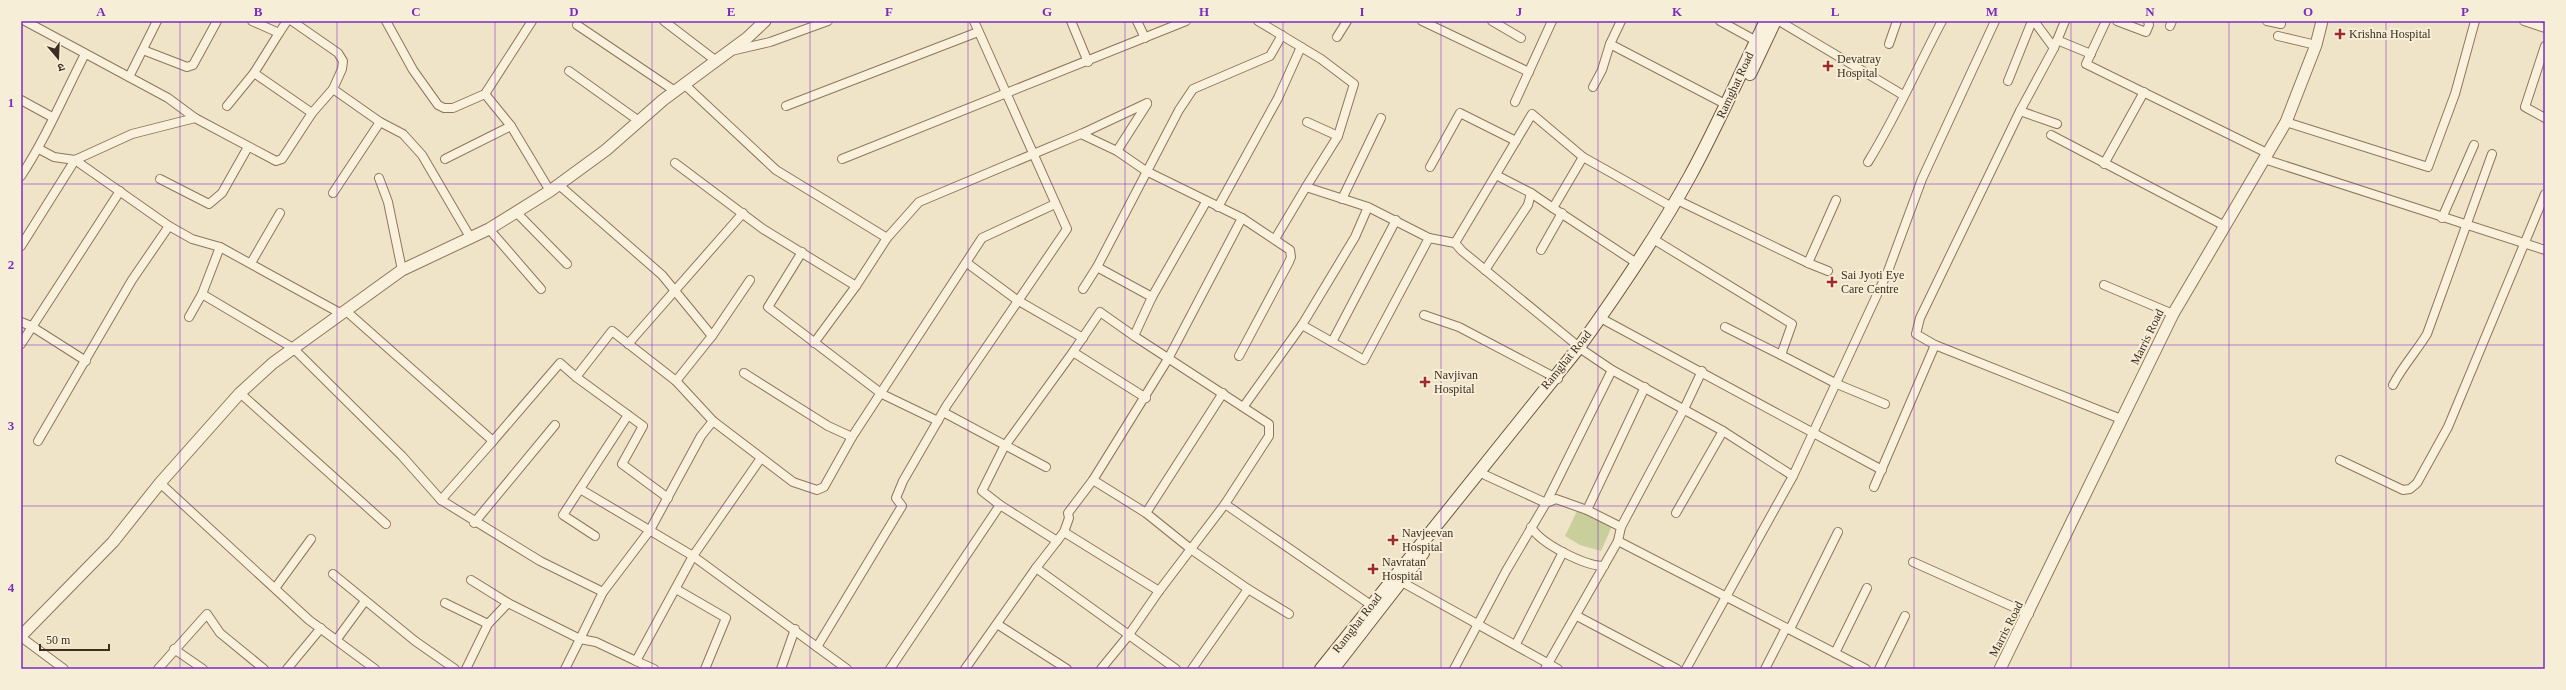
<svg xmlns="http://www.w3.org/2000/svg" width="2566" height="690" viewBox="0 0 2566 690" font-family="'Times New Roman','Noto Sans Devanagari',serif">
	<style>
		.green { fill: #c9cf9b }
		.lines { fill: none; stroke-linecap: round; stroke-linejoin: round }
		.minor-casing { stroke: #8d765c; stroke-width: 10 }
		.tertiary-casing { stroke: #8d765c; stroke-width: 13 }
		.secondary-casing { stroke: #6f573f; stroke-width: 14 }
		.minor { stroke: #faf1dc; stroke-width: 8 }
		.tertiary { stroke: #faf1dc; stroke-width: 11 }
		.secondary { stroke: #faf1dc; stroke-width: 12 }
		.grid { fill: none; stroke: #7b2cbf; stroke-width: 1; stroke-opacity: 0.55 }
		.poi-dot { fill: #9e2a2b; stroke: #f7eed8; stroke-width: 1.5 }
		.labels { text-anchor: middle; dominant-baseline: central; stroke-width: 4; stroke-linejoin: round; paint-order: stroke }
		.poi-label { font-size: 12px; fill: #3d2e20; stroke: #f7eed8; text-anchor: start }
		.street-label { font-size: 12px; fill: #3d2e20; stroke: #f7eed8 }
		.neatline { fill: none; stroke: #7b2cbf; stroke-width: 1.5 }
		.grid-label { font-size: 13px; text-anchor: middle; font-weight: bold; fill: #7b2cbf }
	</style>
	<rect width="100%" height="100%" fill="#f0e4c8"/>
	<!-- green -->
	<polygon class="green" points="1579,507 1612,526 1601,551 1580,545 1565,536"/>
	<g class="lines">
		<!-- minor casing -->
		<g class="minor-casing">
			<g id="minor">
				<polyline points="25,21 168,98 195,118 276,161 282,159 312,113 333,89 380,122 403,134 422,155 470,237"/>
				<polyline points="252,21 279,33 254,73 312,113"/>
				<polyline points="292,21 338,53 343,61 342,69 333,89"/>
				<polyline points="386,21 413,70 438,105 444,108 453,108 485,94 532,21"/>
				<polyline points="664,21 715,60"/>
				<polyline points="1071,21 1088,62"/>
				<polyline points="1137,21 1145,38"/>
				<polyline points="1258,21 1321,59 1354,84 1338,136 1306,187 1368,207 1429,238 1364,360 1302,325 1355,237 1368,207"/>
				<polyline points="1422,21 1529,72"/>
				<polyline points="1492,21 1521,38"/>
				<polyline points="1621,21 1610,44 1727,105"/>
				<polyline points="1720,21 1760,43"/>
				<polyline points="1779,21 1903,95"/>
				<polyline points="2034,21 2054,48"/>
				<polyline points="2065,21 2054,48 2020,111 1920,318 1916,334 1935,345 2121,419"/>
				<polyline points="2106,21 2086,64 2267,153"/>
				<polyline points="2117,21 2146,32 2149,25 2148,21"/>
				<polyline points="2267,21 2281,24"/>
				<polyline points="2524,21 2545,28"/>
				<polyline points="577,25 675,91"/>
				<polyline points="2170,26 2172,21"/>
				<polyline points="279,33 287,21"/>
				<polyline points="2278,36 2316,45"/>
				<polyline points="1337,37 1347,21"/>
				<polyline points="2057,40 2091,54"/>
				<polyline points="1889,44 1897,21"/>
				<polyline points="2545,46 2525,107 2545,118"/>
				<polyline points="143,50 187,67 193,65 217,21"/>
				<polyline points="731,51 770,42 828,21"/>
				<polyline points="569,71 639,121"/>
				<polyline points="129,77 157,21"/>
				<polyline points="2008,81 2032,21"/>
				<polyline points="684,84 776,170 887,238"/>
				<polyline points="1593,87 1602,70 1610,44"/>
				<polyline points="485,94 511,126 550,191"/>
				<polyline points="21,100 52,117"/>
				<polyline points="1515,102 1552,21"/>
				<polyline points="227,106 254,73"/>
				<polyline points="786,106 978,32"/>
				<polyline points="2020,111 2057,124"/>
				<polyline points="1307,122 1338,136"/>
				<polyline points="2286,122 2428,167 2455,94 2475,21"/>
				<polyline points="1081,134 1117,151 1146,171 1242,218 1290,250 1291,257 1289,262 1239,356"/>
				<polyline points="2051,135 2223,225"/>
				<polyline points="39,149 54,157 75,160 132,134 195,118"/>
				<polyline points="1117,151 1147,104"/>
				<polyline points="1583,157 1553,208 1638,264"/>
				<polyline points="445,159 511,126"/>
				<polyline points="842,159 1186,21"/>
				<polyline points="2264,159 2545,250"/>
				<path d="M1868,162C1896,117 1917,68 1942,21"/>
				<polyline points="675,163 763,229 856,286"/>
				<polyline points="2104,164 2144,92"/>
				<polyline points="1430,167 1460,113 1516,141"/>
				<polyline points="1496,175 1531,193"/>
				<path d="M21,176C46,138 64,95 85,54"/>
				<polyline points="379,178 388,202 402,270"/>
				<polyline points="160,179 209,204 222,193 248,147"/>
				<polyline points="559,185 662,275 712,336 676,381"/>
				<polyline points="333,193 380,122"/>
				<polyline points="1342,199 1381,118"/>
				<polyline points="1677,200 1808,263 1828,271"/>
				<polyline points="1218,207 1278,98 1301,47"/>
				<polyline points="517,213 567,264"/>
				<polyline points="1242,218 1168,359 1093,480 1146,513 1192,550 1248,589 1289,614"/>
				<polyline points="2442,218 2474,145"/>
				<polyline points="489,229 541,289"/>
				<polyline points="1429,238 1455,243 1462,251 1584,351 1612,370 1723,431 1676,513"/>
				<polyline points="1275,239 1306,187"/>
				<polyline points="1658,242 1792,324 1781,355 1837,384 1885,404"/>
				<polyline points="1455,243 1532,114 1583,157 1672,207"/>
				<polyline points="21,246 75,160 169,226 192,239 220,247 340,313"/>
				<polyline points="1541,250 1562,213"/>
				<polyline points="802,252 768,307 882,394 938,421"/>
				<polyline points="251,263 280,213"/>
				<polyline points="967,263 1017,300 1083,338"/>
				<polyline points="1808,263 1836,200"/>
				<polyline points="1097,267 1179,110 1193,89 1270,56 1282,35"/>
				<polyline points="1485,270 1528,205 1531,193 1553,208"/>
				<polyline points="2104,285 2173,314"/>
				<polyline points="1083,289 1097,267 1152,297 1206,202"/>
				<polyline points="202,294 220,247"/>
				<polyline points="1152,297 1134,336 1269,424 1269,436 1225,504 1371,605"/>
				<polyline points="345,310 493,441 560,363 576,377 612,331 676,381 713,421 793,482 817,490 824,487 852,437 982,238 1055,204"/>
				<polyline points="1424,315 1459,327 1558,379"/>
				<polyline points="189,317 202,294 293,348 402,456 441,500"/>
				<polyline points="1606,321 1882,470"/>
				<polyline points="21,322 31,326 86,361"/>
				<polyline points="1725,327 1781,355"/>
				<polyline points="712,336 750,280"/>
				<polyline points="1332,342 1396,220"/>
				<polyline points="814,343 856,286 887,238 919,202 1081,134 1147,103"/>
				<polyline points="21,344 120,191"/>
				<polyline points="628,344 743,213"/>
				<polyline points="1073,352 1146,398"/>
				<polyline points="744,373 828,426 852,437"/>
				<polyline points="576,377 643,426 622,464 668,498"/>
				<path d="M2393,385C2402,367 2416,352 2427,334L2492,154"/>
				<polyline points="1645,387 1587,510 1621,527 1618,541 1866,669"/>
				<polyline points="240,393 386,524"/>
				<polyline points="1244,406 1302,325"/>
				<polyline points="943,412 1046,467"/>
				<polyline points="713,421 701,436 650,530 603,592 580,639 596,642 636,661 693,556 761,458"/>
				<polyline points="38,441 132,280 169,226"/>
				<polyline points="493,441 441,500 540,561 603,592"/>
				<polyline points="2340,460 2403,490 2410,489 2417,483 2448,427 2545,194"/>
				<polyline points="1793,476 1888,271 1922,179 1995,21"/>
				<polyline points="160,483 309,620 375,669"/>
				<polyline points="1874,487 1935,345"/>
				<polyline points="580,489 693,556 817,647 902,506 896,498 903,481 947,405 1067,229 974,21"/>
				<polyline points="1546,503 1612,370"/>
				<polyline points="1546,503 1556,499 1587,510"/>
				<polyline points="1000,505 1057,541"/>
				<polyline points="1146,513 1223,393"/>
				<polyline points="474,523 555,425"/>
				<path d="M1531,527C1541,544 1585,566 1604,566"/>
				<polyline points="1621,527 1684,409 1702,371"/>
				<polyline points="1064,532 1069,518 1068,513 1093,480"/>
				<polyline points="595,536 563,515 628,415"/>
				<polyline points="1913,562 2029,614"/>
				<polyline points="1036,568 1064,532 1159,591"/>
				<polyline points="333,574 415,641 455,669"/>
				<polyline points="471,580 508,603 580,639 565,669"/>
				<polyline points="1400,581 1558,669"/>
				<polyline points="276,587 311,539"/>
				<polyline points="676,589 726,618 705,669"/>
				<polyline points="445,603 488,624"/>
				<polyline points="1577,616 1677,669"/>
				<polyline points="997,624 1067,669"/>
				<polyline points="1790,629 1838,532"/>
				<polyline points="21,637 64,669"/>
				<polyline points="337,639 365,601"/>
				<polyline points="1516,644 1563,552"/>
				<polyline points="817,647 847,669"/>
				<polyline points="174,649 203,669"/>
				<polyline points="1835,653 1867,588"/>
				<polyline points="636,661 654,669"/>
				<polyline points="158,669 207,614 220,633 264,669"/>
				<polyline points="287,669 321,628"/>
				<polyline points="466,669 488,624 508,603"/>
				<polyline points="781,669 795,629"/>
				<polyline points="890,669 1000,505 982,491 1004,447 1073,352 1100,312 1134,336"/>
				<polyline points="965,669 1036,568 1176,669"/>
				<polyline points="1101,669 1128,636 1159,591 1225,504"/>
				<polyline points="1192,669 1248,589"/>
				<polyline points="1454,669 1506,571 1546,503 1485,475"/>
				<polyline points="1545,669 1618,541"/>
				<polyline points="1686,669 1793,476 1723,431"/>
				<polyline points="1765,669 1786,628"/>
				<polyline points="1879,669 1905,616"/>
			</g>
		</g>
		<!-- tertiary casing -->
		<g class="tertiary-casing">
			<g id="tertiary">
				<polyline points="21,636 113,542 160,483 240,393 273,363 402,270 489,229 550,191 606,150 663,100 747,38 765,21"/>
				<polyline points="2000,669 2173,314 2286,122 2316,45 2322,21"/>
			</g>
		</g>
		<!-- secondary casing -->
		<g class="secondary-casing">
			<g id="secondary">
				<polyline points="1750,74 1775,21"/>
				<path d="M1321,669L1580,346C1620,290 1657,236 1690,176C1718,125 1740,73 1766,21"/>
				<polyline points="1333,669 1423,553"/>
			</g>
		</g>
		<!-- minor -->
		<use href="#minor" class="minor"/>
		<!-- tertiary -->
		<use href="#tertiary" class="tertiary"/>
		<!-- secondary -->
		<use href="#secondary" class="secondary"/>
	</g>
	<!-- grid -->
	<path class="grid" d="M180,21V669M337,21V669M495,21V669M652,21V669M810,21V669M968,21V669M1125,21V669M1283,21V669M1441,21V669M1598,21V669M1756,21V669M1914,21V669M2071,21V669M2229,21V669M2386,21V669M21,184H2545M21,345H2545M21,506H2545"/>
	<!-- markers -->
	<g class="poi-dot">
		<path d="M2338 28h4v4h4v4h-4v4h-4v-4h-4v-4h4z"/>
		<path d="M1826 60h4v4h4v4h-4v4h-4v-4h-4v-4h4z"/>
		<path d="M1830 276h4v4h4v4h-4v4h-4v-4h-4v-4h4z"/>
		<path d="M1423 376h4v4h4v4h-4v4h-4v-4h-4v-4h4z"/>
		<path d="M1391 534h4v4h4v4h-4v4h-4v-4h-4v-4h4z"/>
		<path d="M1371 563h4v4h4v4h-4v4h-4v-4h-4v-4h4z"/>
	</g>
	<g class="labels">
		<!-- poi labels -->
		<g class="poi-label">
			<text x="2349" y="34">Krishna Hospital</text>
			<text x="1837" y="59">Devatray<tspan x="1837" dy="14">Hospital</tspan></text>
			<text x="1841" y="275">Sai Jyoti Eye<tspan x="1841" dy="14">Care Centre</tspan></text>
			<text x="1434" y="375">Navjivan<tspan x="1434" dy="14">Hospital</tspan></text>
			<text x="1402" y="533">Navjeevan<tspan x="1402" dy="14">Hospital</tspan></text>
			<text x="1382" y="562">Navratan<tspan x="1382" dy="14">Hospital</tspan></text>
		</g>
		<!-- street labels -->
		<g class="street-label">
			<text transform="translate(1735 85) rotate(-65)">Ramghat Road</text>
			<text transform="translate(2147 337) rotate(-64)">Marris Road</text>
			<text transform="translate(1566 360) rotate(-51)">Ramghat Road</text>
			<text transform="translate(1357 623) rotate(-52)">Ramghat Road</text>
			<text transform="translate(2006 629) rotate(-63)">Marris Road</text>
		</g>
	</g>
	<!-- border -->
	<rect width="2566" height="690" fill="none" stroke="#f7eed8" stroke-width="44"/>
	<!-- north arrow -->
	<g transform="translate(58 58) rotate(161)" stroke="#f7eed8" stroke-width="3" paint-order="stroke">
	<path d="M0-3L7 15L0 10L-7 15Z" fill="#3d2e20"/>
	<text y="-6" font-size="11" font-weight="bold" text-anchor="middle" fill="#3d2e20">उ</text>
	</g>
	<!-- scale -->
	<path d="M40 644v6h69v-6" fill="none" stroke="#3d2e20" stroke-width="2"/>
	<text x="46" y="644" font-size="12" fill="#3d2e20" stroke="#f7eed8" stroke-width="3" paint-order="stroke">50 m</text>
	<rect x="22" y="22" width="2522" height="646" class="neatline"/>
	<g class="grid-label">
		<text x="101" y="16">A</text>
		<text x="258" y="16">B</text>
		<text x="416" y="16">C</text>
		<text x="574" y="16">D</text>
		<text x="731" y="16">E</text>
		<text x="889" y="16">F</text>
		<text x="1047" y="16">G</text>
		<text x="1204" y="16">H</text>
		<text x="1362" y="16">I</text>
		<text x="1519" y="16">J</text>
		<text x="1677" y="16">K</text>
		<text x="1835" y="16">L</text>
		<text x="1992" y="16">M</text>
		<text x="2150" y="16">N</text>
		<text x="2308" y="16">O</text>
		<text x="2465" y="16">P</text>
		<text x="11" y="107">1</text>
		<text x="11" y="269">2</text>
		<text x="11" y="430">3</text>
		<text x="11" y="592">4</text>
	</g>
</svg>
